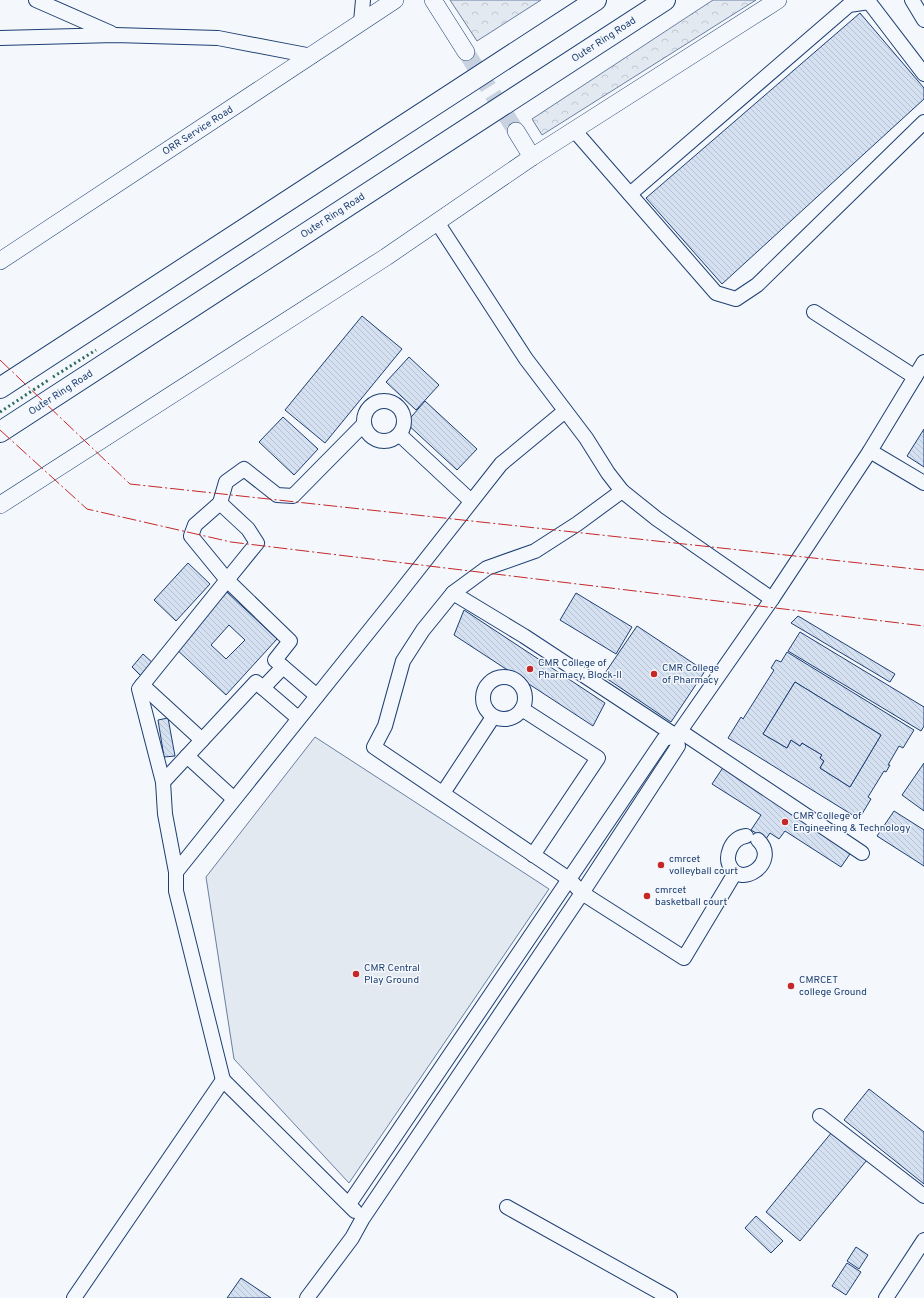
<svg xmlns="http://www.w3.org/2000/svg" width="924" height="1298" viewBox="0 0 924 1298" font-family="Overpass,sans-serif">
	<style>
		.grass { fill: #e3e9f0; stroke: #687fa3 }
		.forest { fill: url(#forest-crowns); stroke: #687fa3 }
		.building { fill: url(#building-back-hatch); stroke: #1d3f73; fill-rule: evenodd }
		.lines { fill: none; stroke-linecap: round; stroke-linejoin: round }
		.major-tunnel { stroke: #c9d2e0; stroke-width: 17; stroke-dasharray: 17 8; stroke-linecap: butt }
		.minor-casing { stroke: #1d3f73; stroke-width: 16 }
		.major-casing { stroke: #1d3f73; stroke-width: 18 }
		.highway-casing { stroke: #1d3f73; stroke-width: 22 }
		.minor { stroke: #f4f7fb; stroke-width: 14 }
		.major { stroke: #f4f7fb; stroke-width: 17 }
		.highway { stroke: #f4f7fb; stroke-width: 20 }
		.hedge { stroke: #2c6c60; stroke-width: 3; stroke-dasharray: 2 3; stroke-linecap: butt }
		.power { stroke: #c62828; stroke-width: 1; stroke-dasharray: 14 3 2 3; stroke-linecap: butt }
		.poi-dot { fill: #c62828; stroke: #f4f7fb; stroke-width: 1.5 }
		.labels { text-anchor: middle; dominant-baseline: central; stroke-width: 3; stroke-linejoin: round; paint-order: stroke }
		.street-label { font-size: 10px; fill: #1d3f73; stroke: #f4f7fb }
		.poi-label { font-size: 10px; fill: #1d3f73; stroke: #f4f7fb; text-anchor: start }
	</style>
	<defs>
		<pattern id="forest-crowns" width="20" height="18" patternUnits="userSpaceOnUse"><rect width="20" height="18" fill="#e3e9f0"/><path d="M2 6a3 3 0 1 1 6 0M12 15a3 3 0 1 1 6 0" fill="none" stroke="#c2c9d1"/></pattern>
		<pattern id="building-back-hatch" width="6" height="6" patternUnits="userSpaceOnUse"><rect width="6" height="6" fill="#d5e0f0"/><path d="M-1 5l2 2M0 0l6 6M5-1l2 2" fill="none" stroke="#b6c1d1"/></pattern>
	</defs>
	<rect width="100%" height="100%" fill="#f4f7fb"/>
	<!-- grass -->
	<polygon class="grass" points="315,737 549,889 349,1183 234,1059 206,877"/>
	<!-- forest -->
	<g class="forest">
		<polygon points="450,0 541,0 477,41"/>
		<polygon points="713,0 756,0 542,135 532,119"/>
	</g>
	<!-- building -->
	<g class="building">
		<polygon points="860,13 924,88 924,99 722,284 646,198"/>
		<polygon points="362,316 402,349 325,443 285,410"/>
		<polygon points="409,357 439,385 416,410 386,382"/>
		<polygon points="425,401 477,449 457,470 406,423"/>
		<polygon points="283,417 318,449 294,475 259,442"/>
		<polygon points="924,429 924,467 907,456"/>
		<polygon points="188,563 210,584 176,621 154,600"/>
		<path d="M227,592L277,639L226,695L175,648ZM229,625L245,640L226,659L211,645Z"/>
		<polygon points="576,593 632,627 616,654 560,620"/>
		<polygon points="464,610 605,703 593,726 454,635"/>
		<polygon points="798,616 895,674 890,682 791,623"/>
		<polygon points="637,626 705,671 671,722 603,676"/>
		<polygon points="800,632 924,707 924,726 921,731 788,651"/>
		<path d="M787,652L914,730L903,748L899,746L888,765H890L886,772L884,771L868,797L871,799L859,819L728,738L741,717L743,719L774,670L771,668L776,660L781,662ZM795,682L881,735L850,787L820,768L824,761L820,758L822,755L802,743L800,746L791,740L787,748L763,734Z"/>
		<polygon points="143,654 154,664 142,677 132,667"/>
		<polygon points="795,682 881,735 850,787 820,768 824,761 820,758 822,755 802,743 800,746 791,740 787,748 763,734"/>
		<polygon points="168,718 175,756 164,757 158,720"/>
		<polygon points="924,763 924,811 902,795"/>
		<polygon points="724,766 854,848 841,867 785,831 779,839 770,833 766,839 751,830 761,815 712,784"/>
		<polygon points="894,811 924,830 924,866 877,836"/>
		<polygon points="869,1089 924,1132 924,1184 844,1120"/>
		<polygon points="832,1132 867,1160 800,1241 766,1212"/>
		<polygon points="756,1216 783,1241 771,1253 745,1228"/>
		<polygon points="856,1247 868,1255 859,1269 847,1261"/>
		<polygon points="847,1263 861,1272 846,1295 832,1286"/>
		<polygon points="241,1278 271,1298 227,1298"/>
	</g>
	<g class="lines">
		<!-- major-tunnel -->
		<polyline class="major-tunnel" points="466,52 516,131"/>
		<!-- minor casing -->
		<g class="minor-casing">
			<g id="minor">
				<polyline points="36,0 111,33"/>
				<polyline points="912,0 924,20"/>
				<polyline points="361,22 363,0"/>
				<polyline points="0,38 115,35 218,38 312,56"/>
				<polyline points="574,130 716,293 736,299 757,285 924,122"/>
				<polyline points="630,194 849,5 869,2 924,74"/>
				<polyline points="437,222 526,359 586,438 608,473 622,491 657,519 772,599"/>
				<polyline points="814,312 915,377"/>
				<circle cx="384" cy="421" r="20"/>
				<polyline points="400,435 471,501"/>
				<polyline points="870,451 924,483"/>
				<polyline points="622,491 577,524 535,551 487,568 453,593 423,630 403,661 385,726 374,747 569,879 582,893 684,958 735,873"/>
				<circle cx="504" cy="698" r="21"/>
				<polyline points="142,685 202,740"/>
				<polyline points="263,688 283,667"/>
				<polyline points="317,696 275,660 290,641 227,580 257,543 248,529 220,503 226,482 244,469 277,495 293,496 364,424"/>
				<polyline points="522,709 598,758 533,855"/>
				<polyline points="680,731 862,853"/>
				<polyline points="187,756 234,799"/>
				<polyline points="163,782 256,682 298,718"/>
				<polyline points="443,793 493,717"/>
				<path d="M746,836C738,837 733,842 730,849C728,854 727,859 729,864C739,891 781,862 758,840"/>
				<polyline points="176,872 165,814 163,782 139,689 227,580 191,536 195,525 220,503"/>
				<polyline points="223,1080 176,891 176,872 394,600 501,464 565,411"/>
				<polyline points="820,1116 924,1196"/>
				<polyline points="349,1204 664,739 676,736 680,731 772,599 870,451 924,362"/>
				<polyline points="507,1207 670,1298"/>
				<polyline points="74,1298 223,1080 355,1211"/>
				<polyline points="307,1298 352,1238 363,1218 582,893 678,746 676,736 524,636 453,593"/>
				<polyline points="886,1298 924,1240"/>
			</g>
		</g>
		<!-- major casing -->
		<g class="major-casing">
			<g id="major">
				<polyline points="433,0 466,52"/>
				<polyline points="516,131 532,157"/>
				<polyline points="0,261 395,0"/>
				<polyline points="0,505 386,257 532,157 778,0"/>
			</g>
		</g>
		<!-- highway casing -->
		<g class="highway-casing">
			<g id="highway">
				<polyline points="0,388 596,0"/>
				<polyline points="0,432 665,0"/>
			</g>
		</g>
		<!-- minor -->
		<use href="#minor" class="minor"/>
		<!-- major -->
		<use href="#major" class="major"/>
		<!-- highway -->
		<use href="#highway" class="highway"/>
		<!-- hedge -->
		<g class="hedge">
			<polyline points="53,377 96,350"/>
			<polyline points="0,412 50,379"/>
		</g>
		<!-- power -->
		<g class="power">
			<polyline points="0,360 130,484 924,570"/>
			<polyline points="0,430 87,509 231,542 924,626"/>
		</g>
	</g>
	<!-- markers -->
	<g class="poi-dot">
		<circle cx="530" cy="669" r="4"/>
		<circle cx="654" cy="674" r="4"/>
		<circle cx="785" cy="822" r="4"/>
		<circle cx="661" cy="865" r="4"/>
		<circle cx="647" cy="896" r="4"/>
		<circle cx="356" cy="974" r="4"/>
		<circle cx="791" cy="986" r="4"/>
	</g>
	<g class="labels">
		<!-- street labels -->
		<g class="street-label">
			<text transform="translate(604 40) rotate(-33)">Outer Ring Road</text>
			<text transform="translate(198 131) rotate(-33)">ORR Service Road</text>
			<text transform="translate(333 216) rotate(-33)">Outer Ring Road</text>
			<text transform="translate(61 393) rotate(-33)">Outer Ring Road</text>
		</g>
		<!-- poi labels -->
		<g class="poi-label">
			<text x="538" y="663">CMR College of<tspan x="538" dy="12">Pharmacy, Block-II</tspan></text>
			<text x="662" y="668">CMR College<tspan x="662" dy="12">of Pharmacy</tspan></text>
			<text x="793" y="816">CMR College of<tspan x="793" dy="12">Engineering &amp; Technology</tspan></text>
			<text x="669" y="859">cmrcet<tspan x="669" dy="12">volleyball court</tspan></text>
			<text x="655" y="890">cmrcet<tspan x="655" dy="12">basketball court</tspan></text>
			<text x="364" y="968">CMR Central<tspan x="364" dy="12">Play Ground</tspan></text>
			<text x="799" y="980">CMRCET<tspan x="799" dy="12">college Ground</tspan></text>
		</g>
	</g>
</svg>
